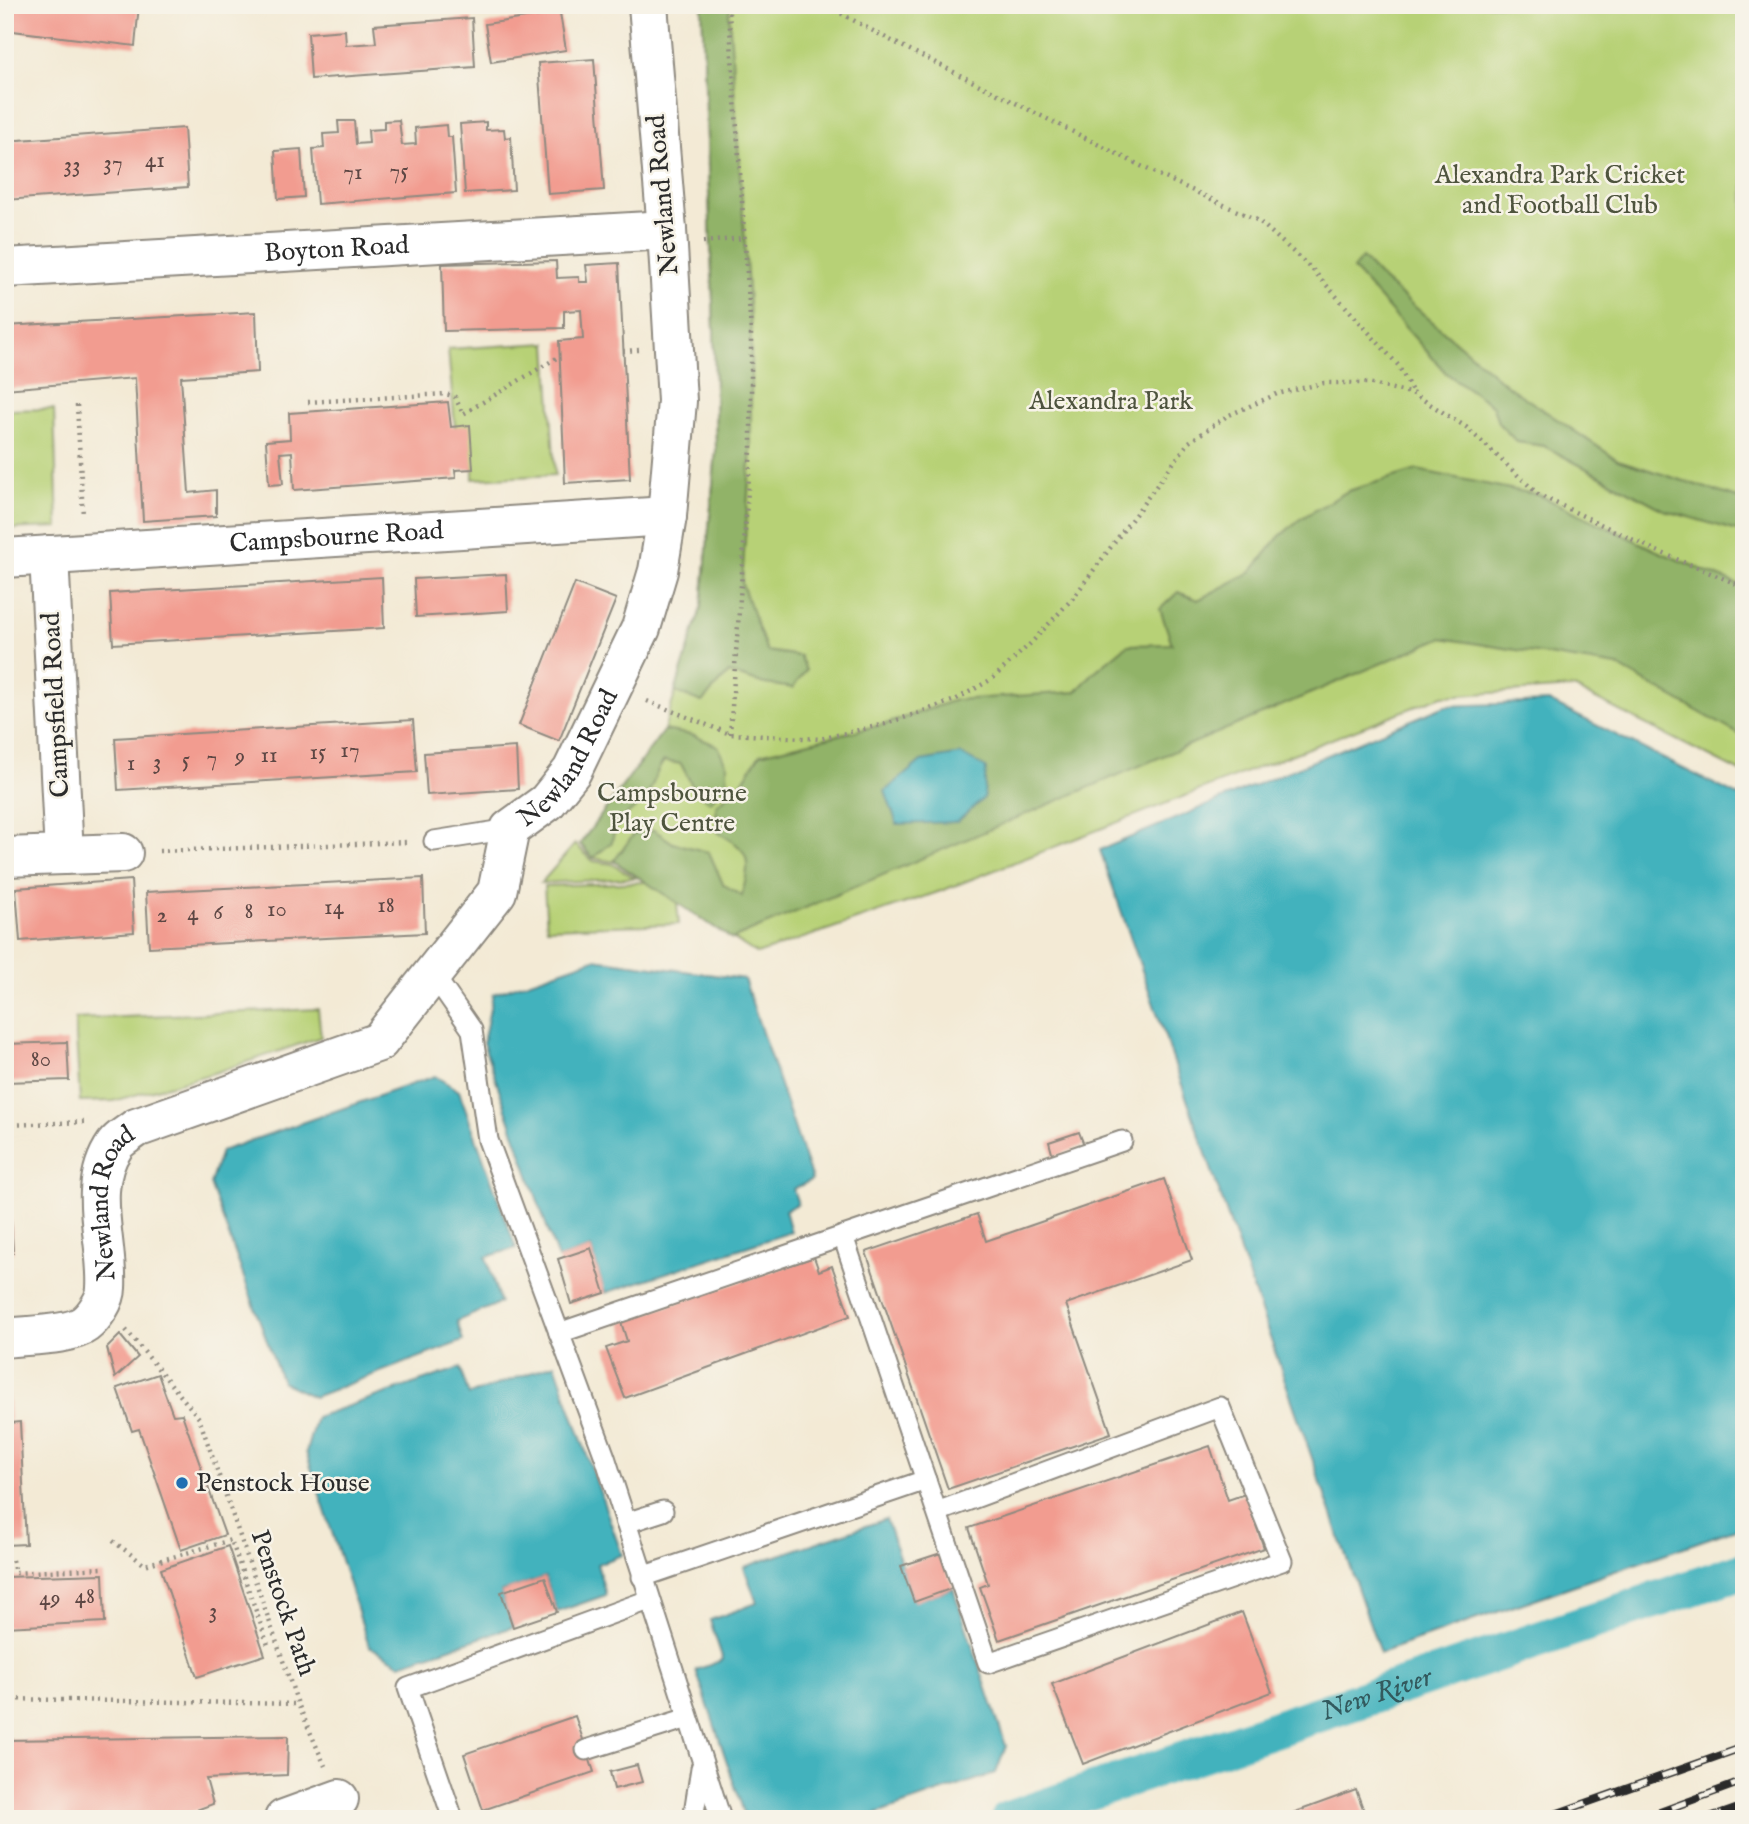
<svg xmlns="http://www.w3.org/2000/svg" width="1749" height="1824" viewBox="0 0 1749 1824" font-family="'IM FELL English',serif">
	<style>
		.green { fill: #b7d176; stroke: #717e50; stroke-width: 2 }
		.forest { fill: #91b367; stroke: #5e6f49; stroke-width: 2 }
		.water { fill: #43b2bd; stroke: #376e74; stroke-width: 2 }
		.lines { fill: none; stroke-linecap: round; stroke-linejoin: round }
		.canal { stroke: #43b2bd; stroke-width: 37 }
		.building { fill: #f29c90 }
		.lane-casing { stroke: #8f8a80; stroke-width: 23 }
		.street-casing { stroke: #8f8a80; stroke-width: 42 }
		.path { stroke: #8f8a80; stroke-width: 4.5; stroke-dasharray: 2 5; stroke-linecap: butt }
		.lane { stroke: #fff; stroke-width: 19 }
		.street { stroke: #fff; stroke-width: 38 }
		.rail-casing { stroke: #2b2b2b; stroke-width: 8 }
		.rail { stroke: #f7f3e8; stroke-width: 5; stroke-dasharray: 16; stroke-linecap: butt }
		.poi-dot { fill: #1f6fb2; stroke: #f7f3e8; stroke-width: 2.5 }
		.labels { text-anchor: middle; dominant-baseline: central; stroke-width: 5; stroke-linejoin: round; paint-order: stroke }
		.number-label { font-size: 23px; fill: #5d4744 }
		.park-label { font-size: 26px; fill: #4e543e; stroke: #f7f3e8 }
		.street-label { font-size: 26px; fill: #2b2b2b; stroke: #f7f3e8 }
		.poi-label { font-size: 26px; fill: #2b2b2b; stroke: #f7f3e8; text-anchor: start }
		.water-label { font-size: 28px; font-style: italic; fill: #335a5e; stroke: #f7f3e8 }
	</style>
	<rect width="100%" height="100%" fill="#f7f3e8"/>
	<filter id="ink" filterUnits="userSpaceOnUse"><feTurbulence type="fractalNoise" baseFrequency=".0143" numOctaves="2"/><feDisplacementMap in="SourceGraphic" scale="14" xChannelSelector="R" yChannelSelector="G"/><feConvolveMatrix kernelMatrix="1 2 1 2 8 2 1 2 1" color-interpolation-filters="sRGB"/></filter>
	<filter id="wash" filterUnits="userSpaceOnUse"><feTurbulence type="fractalNoise" baseFrequency=".00686" numOctaves="4" result="noise"/><feDisplacementMap in="SourceGraphic" scale="28" xChannelSelector="R" yChannelSelector="G"/><feGaussianBlur stdDeviation="1.57" result="paint"/><feColorMatrix in="noise" values="0 0 0 0 0 0 0 0 0 0 0 0 0 0 0 0 0 1.4 0 .05"/><feComposite in="paint" operator="in"/></filter>
	<g filter="url(#wash)">
		<rect width="100%" height="100%" fill="#f3ead5"/>
		<!-- green -->
		<g class="green">
			<polygon points="702,5 1744,5 1744,774 1574,688 1442,696 941,891 757,954 677,903 679,924 547,928 544,886 645,882 615,862 593,858 580,844 664,730 702,605 716,451 714,330"/>
			<polygon points="547,343 555,475 473,479 473,469 455,427 448,349"/>
			<polygon points="54,409 58,527 5,529 5,410"/>
			<polygon points="575,844 593,861 612,864 635,878 541,883"/>
			<polygon points="318,1009 321,1037 214,1073 113,1101 80,1102 75,1019"/>
		</g>
		<!-- forest -->
		<g class="forest">
			<polygon points="702,5 731,5 729,13 751,332 751,449 742,584 767,651 800,656 806,670 793,688 765,684 729,673 702,702 675,692 702,605 716,451 714,330"/>
			<polygon points="1362,258 1381,278 1509,387 1618,460 1744,500 1744,533 1664,510 1544,446 1517,442 1498,423 1493,406 1446,373 1353,269"/>
			<path d="M1417,470L1539,495L1657,551L1744,587V737L1617,666L1441,638L732,939L614,861L634,834L654,830L673,843L709,852L723,884L742,896C750,859 753,852 717,832L716,805L739,787L760,754L889,723L955,700L1076,692L1093,673L1127,645L1172,644L1160,609L1178,592L1198,600L1251,572L1279,537L1300,519L1348,491Z"/>
			<path d="M664,730L692,735L718,746L727,766V783L710,802L695,791L681,764L664,761C655,772 655,781 649,792C638,812 615,815 612,842L593,858L580,844Z"/>
		</g>
		<!-- water -->
		<g class="water">
			<polygon points="1550,702 1744,799 1744,1526 1380,1653 1100,850 1445,706"/>
			<polygon points="961,754 986,768 984,798 957,822 897,824 885,791 921,761"/>
			<polygon points="594,959 744,979 812,1180 793,1189 798,1204 785,1210 791,1232 605,1293 591,1248 558,1259 483,1043 493,994"/>
			<polygon points="435,1076 459,1091 516,1248 486,1257 500,1303 457,1321 463,1341 314,1397 282,1382 210,1184 221,1151"/>
			<polygon points="555,1364 622,1555 597,1564 606,1595 557,1612 545,1577 501,1592 513,1627 401,1664 369,1646 306,1452 316,1417 460,1368 469,1395"/>
			<polygon points="886,1519 914,1601 953,1588 1006,1746 996,1773 862,1819 746,1819 696,1670 723,1660 710,1620 757,1603 744,1567"/>
		</g>
		<g class="lines">
			<!-- canal -->
			<path class="canal" id="s1" d="M1009,1819L1744,1570"/>
		</g>
		<g id="blocks">
			<!-- building -->
			<g class="building">
				<polygon points="5,5 139,5 135,46 5,30"/>
				<polygon points="560,13 566,50 491,62 485,24"/>
				<polygon points="472,18 475,67 311,79 308,33 345,30 346,45 376,43 374,25"/>
				<polygon points="594,59 604,190 548,194 538,63"/>
				<polygon points="399,120 402,145 416,144 415,128 446,125 447,137 452,137 456,193 317,204 313,149 324,148 323,134 339,133 338,121 354,121 356,144 369,143 368,130 384,129 384,121"/>
				<polygon points="486,122 486,130 504,129 505,138 511,137 514,190 465,193 460,124"/>
				<polygon points="184,128 188,187 5,200 5,141"/>
				<polygon points="301,149 304,197 278,199 275,151"/>
				<polygon points="556,261 557,278 579,277 579,282 588,282 586,265 619,263 630,479 565,483 559,341 583,339 581,310 564,311 564,328 444,331 442,264"/>
				<polygon points="256,312 258,372 181,377 189,493 216,490 216,516 143,521 135,378 5,389 5,326"/>
				<polygon points="448,402 451,427 470,425 473,469 455,470 456,478 294,490 292,452 280,453 283,484 269,485 266,441 290,439 289,413"/>
				<polygon points="506,574 508,611 416,617 414,579"/>
				<polygon points="382,577 384,628 113,644 110,593"/>
				<polygon points="575,583 616,599 559,741 519,725"/>
				<polygon points="413,720 417,772 118,790 115,738"/>
				<polygon points="516,747 518,789 427,795 424,753"/>
				<polygon points="423,878 425,933 149,947 146,892"/>
				<polygon points="131,880 134,932 20,941 16,888"/>
				<polygon points="67,1042 69,1080 5,1082 5,1044"/>
				<polygon points="1079,1132 1084,1145 1053,1157 1049,1142"/>
				<polygon points="5,1149 7,1149 13,1253 5,1253"/>
				<polygon points="1164,1179 1192,1260 1066,1304 1111,1433 948,1489 866,1252 977,1214 986,1241"/>
				<polygon points="591,1248 605,1293 571,1304 558,1259"/>
				<polygon points="814,1257 819,1271 832,1266 850,1316 625,1398 606,1348 627,1341 621,1322"/>
				<polygon points="120,1335 138,1357 115,1378 107,1348"/>
				<polygon points="5,1371 7,1371 10,1423 20,1422 26,1544 5,1545"/>
				<polygon points="158,1374 173,1415 182,1414 225,1535 181,1550 139,1429 132,1431 117,1388"/>
				<polygon points="1210,1446 1228,1500 1245,1494 1264,1548 999,1640 980,1587 988,1584 969,1528"/>
				<polygon points="228,1546 265,1655 197,1677 161,1569"/>
				<polygon points="941,1553 953,1588 914,1602 901,1566"/>
				<polygon points="103,1574 105,1622 5,1627 5,1577"/>
				<polygon points="545,1577 557,1612 513,1627 501,1592"/>
				<polygon points="1242,1612 1272,1692 1083,1764 1052,1684"/>
				<polygon points="575,1716 594,1772 483,1810 464,1754"/>
				<polygon points="288,1736 287,1775 206,1779 213,1804 172,1819 5,1819 5,1740"/>
				<polygon points="637,1765 642,1782 614,1789 610,1772"/>
				<polygon points="1356,1790 1367,1819 1279,1819 1279,1818"/>
			</g>
		</g>
	</g>
	<g filter="url(#ink)">
		<use href="#blocks" fill-opacity="0" stroke="#8f8a80" stroke-width="2"/>
		<g class="lines">
			<!-- lane casing -->
			<g class="lane-casing">
				<g id="lane">
					<polyline points="434,841 510,829"/>
					<polyline points="433,974 472,1030 488,1140 605,1457 721,1819"/>
					<polyline points="843,1236 988,1663 1282,1561 1220,1407 937,1512"/>
					<polyline points="559,1333 1122,1141"/>
					<polyline points="626,1523 663,1511"/>
					<polyline points="642,1577 926,1480"/>
					<polyline points="586,1750 688,1718"/>
					<polyline points="453,1819 408,1688 649,1600"/>
					<polyline points="693,1819 701,1768"/>
				</g>
			</g>
			<!-- street casing -->
			<g class="street-casing">
				<g id="street">
					<path id="s2" d="M5,268L667,230"/>
					<path id="s3" d="M5,558L667,516"/>
					<polyline points="64,855 123,853"/>
					<polyline points="5,857 64,855 49,555"/>
					<path id="s4" d="M5,1338C26,1335 69,1336 85,1324C94,1317 106,1300 106,1288C109,1241 85,1188 115,1145C120,1138 130,1133 136,1128L379,1042L497,892L510,829L547,802L572,771L641,628L658,571L667,516L677,401L667,230L648,5"/>
					<polyline points="284,1819 339,1799"/>
				</g>
			</g>
			<!-- path -->
			<g class="path">
				<polyline points="830,5 842,14 886,38 1163,177 1259,221 1312,269 1398,365 1413,393"/>
				<polyline points="703,242 744,238"/>
				<polyline points="623,351 639,350"/>
				<polyline points="308,402 446,394 455,397 463,414 560,356"/>
				<polyline points="77,405 83,516"/>
				<polyline points="647,701 730,734 820,739 889,723 955,700 992,679 1031,643 1073,598 1189,442 1227,416 1277,394 1324,383 1368,383 1414,394 1466,427 1539,495 1657,551 1744,587"/>
				<polyline points="730,734 751,449 751,332 729,13 731,5"/>
				<polyline points="159,851 409,842"/>
				<polyline points="5,1125 85,1122"/>
				<polyline points="126,1330 199,1418 298,1704 325,1766"/>
				<polyline points="113,1541 145,1565 231,1540 268,1645"/>
				<polyline points="5,1560 12,1560 15,1573 102,1568"/>
				<polyline points="5,1699 298,1704"/>
			</g>
			<!-- lane -->
			<use href="#lane" class="lane"/>
			<!-- street -->
			<use href="#street" class="street"/>
			<!-- rail casing -->
			<g class="rail-casing">
				<g id="rail">
					<polyline points="1541,1819 1744,1747"/>
					<polyline points="1641,1819 1744,1781"/>
					<polyline points="1707,1819 1744,1806"/>
				</g>
			</g>
			<!-- rail -->
			<use href="#rail" class="rail"/>
		</g>
	</g>
	<!-- markers -->
	<circle class="poi-dot" cx="182" cy="1483" r="7"/>
	<g class="labels">
		<!-- number labels -->
		<g class="number-label">
			<text x="155" y="160">41</text>
			<text x="113" y="163">37</text>
			<text x="72" y="165">33</text>
			<text x="399" y="171">75</text>
			<text x="353" y="172">71</text>
			<text x="350" y="750">17</text>
			<text x="318" y="752">15</text>
			<text x="269" y="755">11</text>
			<text x="240" y="756">9</text>
			<text x="212" y="758">7</text>
			<text x="186" y="760">5</text>
			<text x="157" y="762">3</text>
			<text x="131" y="763">1</text>
			<text x="386" y="905">18</text>
			<text x="334" y="907">14</text>
			<text x="277" y="909">10</text>
			<text x="249" y="911">8</text>
			<text x="218" y="912">6</text>
			<text x="193" y="913">4</text>
			<text x="162" y="915">2</text>
			<text x="41" y="1059">80</text>
			<text x="85" y="1596">48</text>
			<text x="50" y="1598">49</text>
			<text x="213" y="1611">3</text>
		</g>
		<!-- park labels -->
		<g class="park-label">
			<text x="1560" y="175">Alexandra Park Cricket<tspan x="1560" dy="30">and Football Club</tspan></text>
			<text x="1111" y="401">Alexandra Park</text>
			<text x="672" y="793">Campsbourne<tspan x="672" dy="30">Play Centre</tspan></text>
		</g>
		<!-- street labels -->
		<g class="street-label">
			<text transform="translate(663 195) rotate(-95)">Newland Road</text>
			<text stroke="none"><textPath href="#s2" startOffset="332">Boyton Road</textPath></text>
			<text stroke="none"><textPath href="#s3" startOffset="332">Campsbourne Road</textPath></text>
			<text transform="translate(56 705) rotate(-93)">Campsfield Road</text>
			<text stroke="none"><textPath href="#s4" startOffset="905">Newland Road</textPath></text>
			<text stroke="none"><textPath href="#s4" startOffset="212">Newland Road</textPath></text>
			<text transform="translate(283 1603) rotate(71)">Penstock Path</text>
		</g>
		<!-- poi labels -->
		<g class="poi-label">
			<text x="196" y="1483">Penstock House</text>
		</g>
		<!-- water labels -->
		<g class="water-label">
			<text stroke="none"><textPath href="#s1" startOffset="388">New River</textPath></text>
		</g>
	</g>
	<!-- margin -->
	<rect width="1749" height="1824" fill="none" stroke="#f7f3e8" stroke-width="28"/>
</svg>
